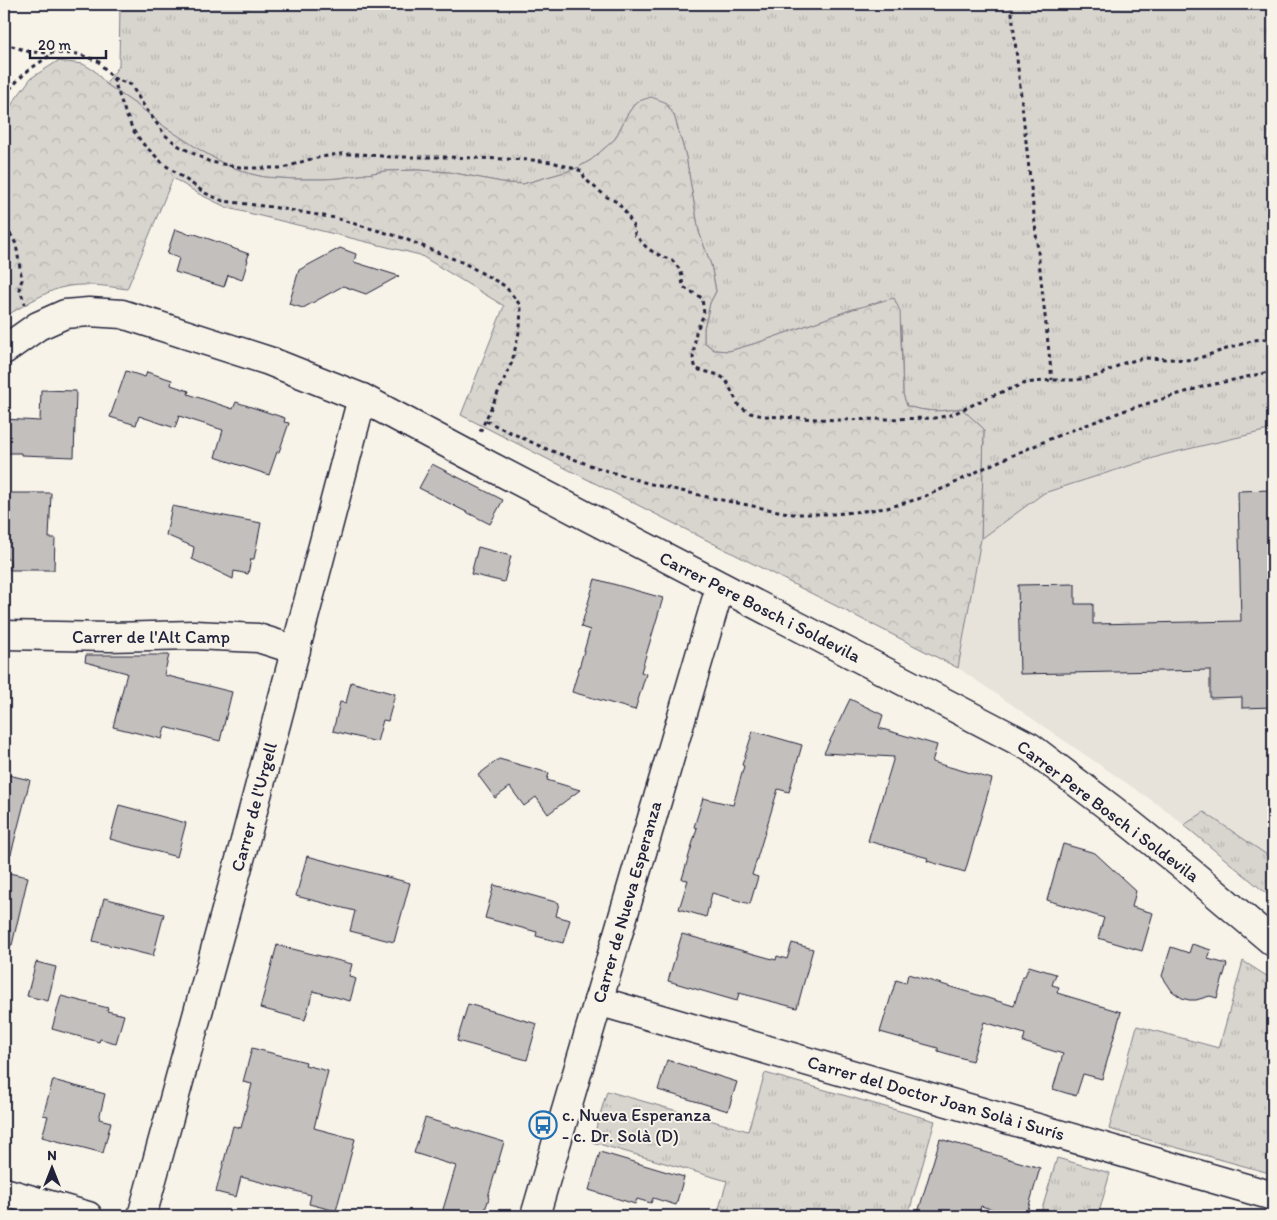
<svg xmlns="http://www.w3.org/2000/svg" width="1277" height="1220" viewBox="0 0 1277 1220" font-family="Itim,sans-serif">
	<style>
		.built { fill: #e7e3db }
		.grass { fill: url(#grass-tufts); stroke: #7d7c85 }
		.forest { fill: url(#forest-crowns); stroke: #7d7c85 }
		.building { fill: #c2bfbd; stroke: #22223b }
		.lines { fill: none; stroke-linecap: round; stroke-linejoin: round }
		.street-casing { stroke: #22223b; stroke-width: 31 }
		.path { stroke: #22223b; stroke-width: 3; stroke-dasharray: 4 4; stroke-linecap: butt }
		.street { stroke: #f7f3e8; stroke-width: 28 }
		.labels { text-anchor: middle; dominant-baseline: central; stroke-width: 4; stroke-linejoin: round; paint-order: stroke }
		.street-label { font-size: 18px; fill: #22223b; stroke: #f7f3e8 }
		.poi-label { font-size: 18px; fill: #22223b; stroke: #f7f3e8; text-anchor: start }
	</style>
	<defs>
		<pattern id="grass-tufts" width="24" height="20" patternUnits="userSpaceOnUse" patternTransform="scale(1.25)"><rect width="24" height="20" fill="#d8d5cf"/><path d="M3 7l-1-3M5 7V3M7 7l1-3M15 17l-1-3M17 17v-4M19 17l1-3" fill="none" stroke="#b9b7b3"/></pattern>
		<pattern id="forest-crowns" width="20" height="18" patternUnits="userSpaceOnUse" patternTransform="scale(1.25)"><rect width="20" height="18" fill="#d8d5cf"/><path d="M2 6a3 3 0 1 1 6 0M12 15a3 3 0 1 1 6 0" fill="none" stroke="#b9b7b3"/></pattern>
	</defs>
	<rect width="100%" height="100%" fill="#f7f3e8"/>
	<filter id="ink" filterUnits="userSpaceOnUse"><feTurbulence type="fractalNoise" baseFrequency=".02" numOctaves="2"/><feDisplacementMap in="SourceGraphic" scale="10" xChannelSelector="R" yChannelSelector="G"/><feConvolveMatrix kernelMatrix="1 2 1 2 8 2 1 2 1" color-interpolation-filters="sRGB"/></filter>
	<g filter="url(#ink)">
		<!-- built -->
		<polygon class="built" points="1273,429 1273,859 1204,812 1184,825 1163,808 958,668 981,539 1044,493 1163,455"/>
		<!-- grass -->
		<g class="grass">
			<path d="M120,4H1273V429L1163,455L1044,493L981,539L984,429L961,408C942,412 926,412 907,406L903,394L901,325L881,300L868,306L853,309L760,342L729,351L714,350L704,342V328L707,316L710,303L716,291L711,265L699,232L686,157L674,115L636,102L627,115L615,139L591,160L577,168L565,172L523,184L507,183L449,172L418,170L386,171L340,178L324,179H294L264,177L251,174L226,165L200,150L165,127L141,108L106,84L119,66Z"/>
			<polygon points="1204,812 1273,859 1273,899 1184,825"/>
			<polygon points="1243,961 1273,980 1273,1174 1109,1129 1137,1026 1219,1048"/>
			<polygon points="765,1073 935,1121 908,1216 733,1216 718,1212 727,1181 592,1142 607,1091 748,1131"/>
			<polygon points="1057,1158 1110,1173 1098,1216 1040,1216"/>
		</g>
		<!-- forest -->
		<path class="forest" d="M58,61L83,64L95,71L106,84L141,108L165,127L200,150L226,165L251,174L264,177L294,179H324L340,178L386,171L418,170L449,172L507,183L523,184L565,172L577,168L591,160L615,139L627,115L636,102L651,97L665,102L674,115L686,157L699,232L711,265L716,291L710,303L707,316L704,328V342L714,350L729,351L760,342L853,309C867,306 880,301 894,298L900,311L903,394L907,406C926,412 942,412 961,408L984,429L981,539L958,668L461,415L504,306L420,255L228,208L199,194L173,178L127,289C105,286 82,282 60,288C43,293 20,308 4,317V119L14,101L31,78Z"/>
		<!-- building -->
		<g class="building">
			<polygon points="175,229 191,235 192,233 232,247 232,248 249,254 247,260 248,260 242,280 228,275 224,287 175,272 179,258 167,254"/>
			<polygon points="340,248 356,254 354,262 399,276 366,294 343,286 303,308 289,304 299,270"/>
			<polygon points="126,371 145,377 147,372 172,380 171,385 189,391 188,394 233,409 236,402 285,418 284,422 289,423 279,452 277,452 269,475 215,457 223,430 179,416 175,428 139,416 136,425 110,417"/>
			<polygon points="41,390 76,391 74,457 21,455 21,453 6,453 6,447 4,447 4,419 40,421"/>
			<polygon points="432,464 503,500 490,524 419,488"/>
			<polygon points="1273,490 1273,707 1242,708 1242,697 1210,698 1210,670 1020,674 1018,585 1075,584 1075,604 1093,604 1093,624 1241,621 1238,491"/>
			<polygon points="7,493 51,493 49,538 55,538 54,570 10,570 10,559 5,559"/>
			<polygon points="172,506 261,523 254,559 251,559 248,574 234,571 233,579 192,559 194,547 166,535"/>
			<polygon points="478,547 511,556 504,582 471,574"/>
			<polygon points="595,579 663,598 641,672 646,674 635,710 572,692 590,630 581,627"/>
			<polygon points="86,655 169,655 164,675 232,692 220,741 165,727 162,739 113,727 127,673 85,662"/>
			<polygon points="351,682 395,694 388,721 383,720 377,742 333,731 340,702 346,703"/>
			<polygon points="850,699 883,715 879,728 937,745 932,762 992,779 965,872 927,861 928,858 868,841 875,817 876,817 894,757 824,753"/>
			<polygon points="753,731 802,745 789,792 778,789 752,875 758,877 750,904 712,893 706,917 679,909 688,880 682,879 697,828 694,827 703,798 733,805 744,766 742,765"/>
			<polygon points="499,759 549,773 547,780 580,790 548,814 536,797 524,806 510,787 495,798 478,775"/>
			<polygon points="4,774 30,780 11,854 4,853"/>
			<polygon points="119,805 186,823 177,857 110,839"/>
			<polygon points="1063,844 1095,853 1136,891 1132,907 1153,913 1142,951 1098,938 1104,918 1047,900"/>
			<polygon points="307,856 410,883 394,942 350,931 355,911 296,896"/>
			<polygon points="4,872 28,877 12,945 4,944"/>
			<polygon points="494,885 559,903 556,916 570,920 563,943 536,936 537,932 485,918"/>
			<polygon points="104,898 164,914 153,956 93,941"/>
			<polygon points="682,934 776,960 777,956 787,959 792,943 813,949 797,1008 739,993 737,1001 668,981"/>
			<polygon points="1192,944 1211,950 1208,959 1227,964 1217,998 1210,996 1196,1000 1189,1000 1182,998 1172,991 1162,976 1171,947 1189,953"/>
			<polygon points="277,945 352,964 349,976 356,979 350,1001 313,991 305,1020 260,1008"/>
			<polygon points="36,962 56,967 48,1001 27,996"/>
			<polygon points="1029,966 1056,974 1052,985 1059,987 1057,993 1121,1012 1102,1079 1083,1074 1076,1096 1053,1089 1063,1054 1023,1042 1025,1034 984,1022 972,1061 938,1051 938,1048 880,1032 896,980 906,983 908,974 1014,1006 1023,976 1025,976"/>
			<polygon points="61,996 108,1008 107,1011 124,1015 116,1043 100,1039 99,1042 52,1029"/>
			<polygon points="468,1004 537,1024 527,1060 457,1041"/>
			<polygon points="252,1048 306,1062 305,1065 328,1071 314,1128 355,1139 336,1211 309,1204 311,1195 241,1177 236,1197 216,1192 233,1126 241,1128 252,1084 243,1082"/>
			<polygon points="667,1060 737,1082 728,1111 658,1090"/>
			<polygon points="53,1080 105,1094 99,1119 111,1122 103,1153 42,1137 48,1116 43,1115"/>
			<polygon points="425,1118 504,1142 488,1197 489,1198 483,1216 441,1216 456,1166 414,1153"/>
			<polygon points="940,1139 1040,1168 1026,1216 1016,1216 981,1206 978,1216 917,1216"/>
			<polygon points="600,1152 684,1177 676,1205 653,1198 651,1203 637,1199 635,1204 589,1190"/>
		</g>
		<g class="lines">
			<!-- street casing -->
			<g class="street-casing">
				<g id="street">
					<polyline points="4,350 38,326 65,314 89,312 122,314 269,361 362,398 469,455 1030,747 1113,810 1189,871 1273,942"/>
					<polyline points="4,635 110,637 194,635 258,638 296,650"/>
					<polyline points="598,1001 1273,1196"/>
					<polyline points="4,1192 88,1216"/>
					<polyline points="142,1216 245,841 362,398"/>
					<polyline points="535,1216 720,587"/>
				</g>
			</g>
			<!-- path -->
			<g class="path">
				<polyline points="1011,4 1052,380"/>
				<polyline points="4,42 12,46 30,52 78,54 98,61 113,78 125,112 133,130 144,145 165,165 205,193 223,201 272,207 335,218 400,237 464,263 505,286 521,306 520,328 512,362 480,432"/>
				<polyline points="113,78 131,85 142,103 165,135 179,146 210,162 246,168 284,168 307,160 338,154 361,154 391,157 447,157 532,160 552,162 582,171 585,179 592,185 607,197 617,202 627,214 633,226 635,235 648,249 661,256 672,260 681,271 683,287 702,298 704,314 696,332 693,358 696,369 719,375 726,380 739,406 750,413 763,416 837,420 935,418 951,415 989,397 1026,383 1052,380 1075,380 1097,376 1124,363 1144,358 1193,360 1254,340 1273,338"/>
				<polyline points="4,95 26,72 52,54"/>
				<polyline points="4,228 11,235 16,244 22,280 19,287 25,304"/>
				<polyline points="486,421 544,448 595,467 647,483 712,498 793,514 835,514 863,511 887,508 918,499 949,486 988,466 1057,436 1126,410 1202,387 1273,371"/>
			</g>
			<!-- street -->
			<use href="#street" class="street"/>
		</g>
	</g>
	<!-- icons -->
	<defs>
		<g id="bus-ring" transform="scale(1.4375)"><circle r="9.5" fill="#f7f3e8" stroke="#1f6fb2" stroke-width="1.5"/><path d="M-5-6H5V4H4V6H2V4H-2V6H-4V4H-5ZM-3.5-4V0h7V-4ZM-3.5 1.2v1.5H-2V1.2ZM2 1.2v1.5H3.5V1.2Z" fill="#1f6fb2"/></g>
	</defs>
	<g fill-rule="evenodd">
		<use href="#bus-ring" x="543" y="1125"/>
	</g>
	<g class="labels">
		<!-- street labels -->
		<g class="street-label">
			<text transform="translate(760 607) rotate(27)">Carrer Pere Bosch i Soldevila</text>
			<text x="151" y="637">Carrer de l'Alt Camp</text>
			<text transform="translate(254 807) rotate(-75)">Carrer de l'Urgell</text>
			<text transform="translate(1108 811) rotate(37)">Carrer Pere Bosch i Soldevila</text>
			<text transform="translate(627 902) rotate(-74)">Carrer de Nueva Esperanza</text>
			<text transform="translate(936 1098) rotate(16)">Carrer del Doctor Joan Solà i Surís</text>
		</g>
		<!-- poi labels -->
		<g class="poi-label">
			<text x="562" y="1115">c. Nueva Esperanza<tspan x="562" dy="21">- c. Dr. Solà (D)</tspan></text>
		</g>
	</g>
	<!-- margin -->
	<rect width="1277" height="1220" fill="none" stroke="#f7f3e8" stroke-width="20"/>
	<rect x="10" y="10" width="1257" height="1200" fill="none" stroke="#22223b" stroke-width="2" filter="url(#ink)"/>
	<!-- north arrow -->
	<g transform="translate(52 1168)" stroke="#f7f3e8" stroke-width="4" paint-order="stroke">
	<path d="M0-4L9 19L0 12L-9 19Z" fill="#22223b"/>
	<text y="-8" font-size="14" font-weight="bold" text-anchor="middle" fill="#22223b">N</text>
	</g>
	<!-- scale -->
	<path d="M30 50v8h76v-8" fill="none" stroke="#22223b" stroke-width="2.5"/>
	<text x="38" y="50" font-size="15" fill="#22223b" stroke="#f7f3e8" stroke-width="4" paint-order="stroke">20 m</text>
</svg>
